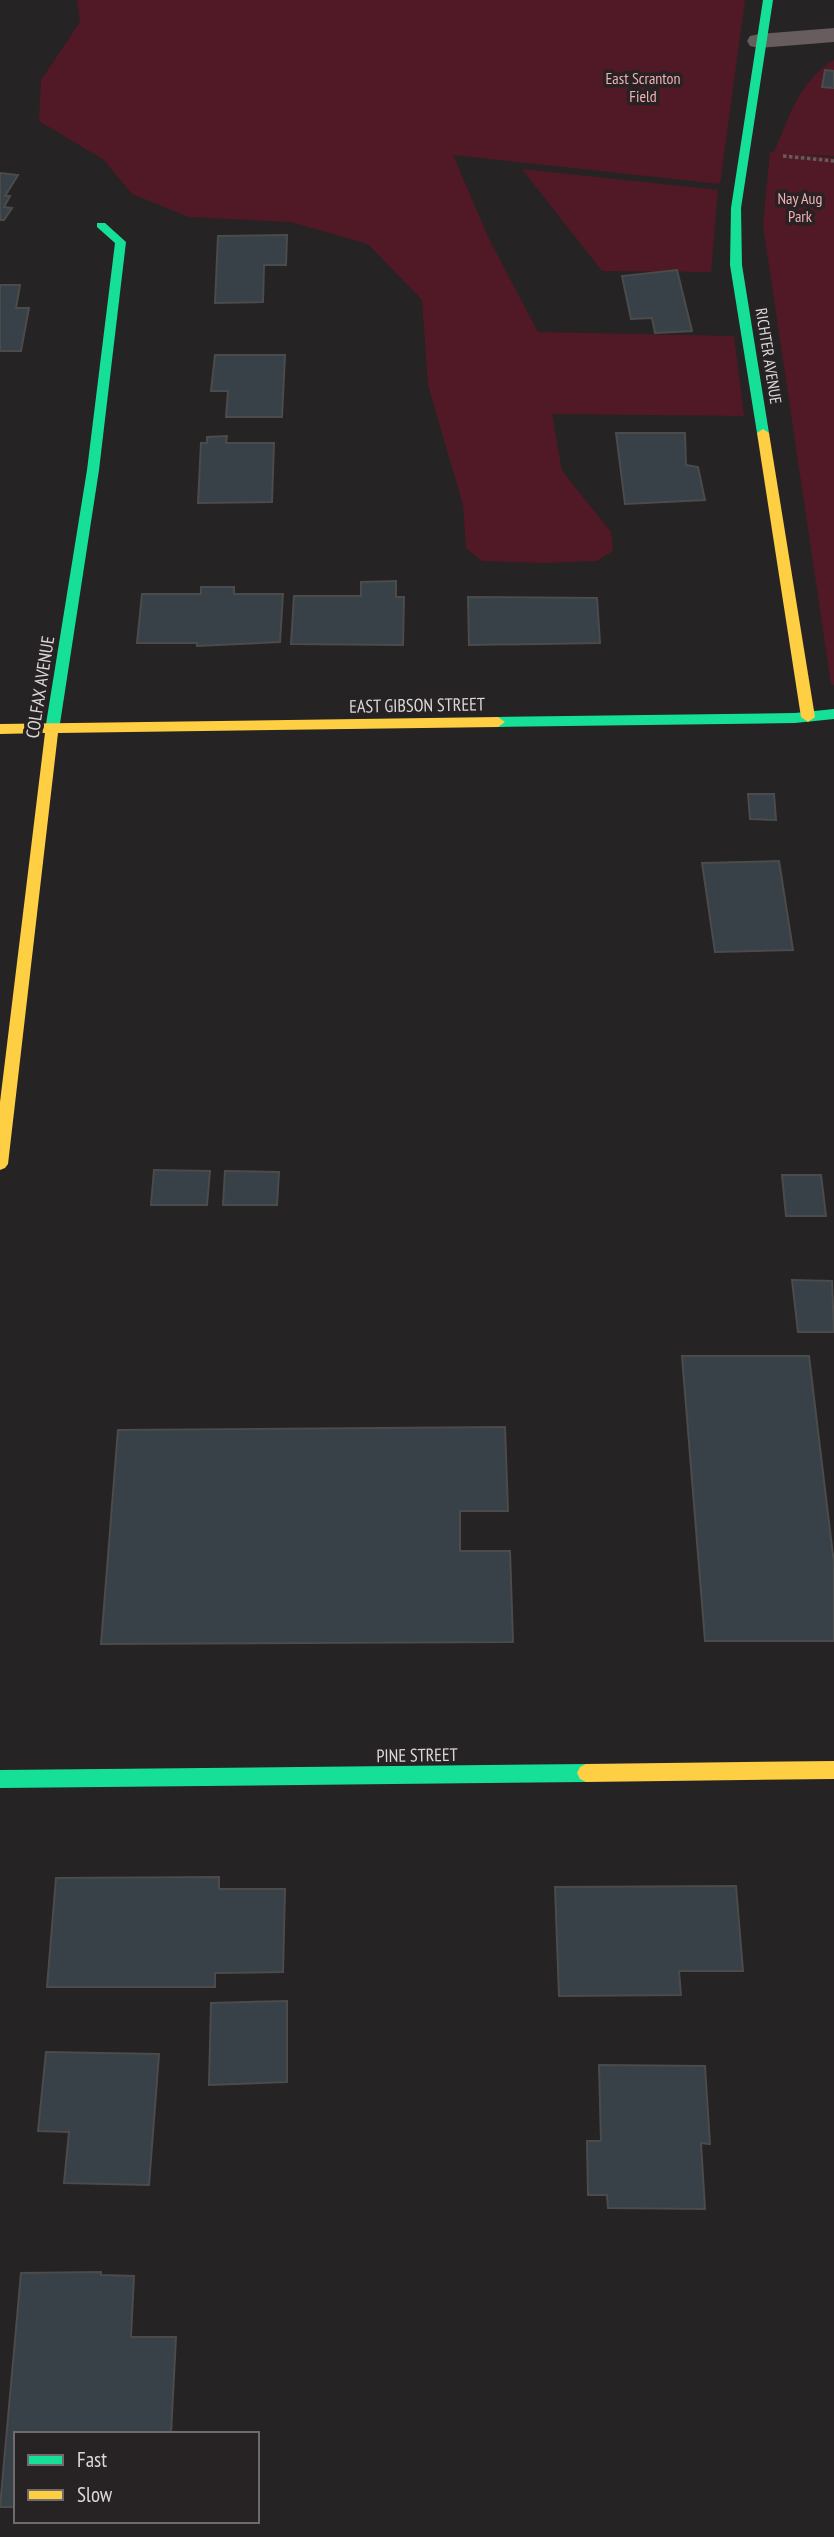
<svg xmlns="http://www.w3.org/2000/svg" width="834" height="2537" viewBox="0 0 834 2537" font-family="'PT Sans Narrow',sans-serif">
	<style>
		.green { fill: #511925 }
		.building { fill: #374147; stroke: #4b4b4c; stroke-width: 2 }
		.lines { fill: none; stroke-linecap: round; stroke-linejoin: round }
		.path { stroke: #635d5e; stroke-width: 3.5; stroke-dasharray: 3.5 2.5; stroke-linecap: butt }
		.street { fill: #675c5e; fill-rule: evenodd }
		.fast { fill: #16e098; fill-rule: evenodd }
		.slow { fill: #ffcf43; fill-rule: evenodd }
		.labels { text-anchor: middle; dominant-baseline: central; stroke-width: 7; stroke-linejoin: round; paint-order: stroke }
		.far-park-label { font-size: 16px; fill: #f2afb6; stroke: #272223 }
		.far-street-label { font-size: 16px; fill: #dbd8d8; stroke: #272223 }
		.street-label { font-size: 18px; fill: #dbd8d8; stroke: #272223 }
	</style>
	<rect width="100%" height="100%" fill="#262324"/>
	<!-- green -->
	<g class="green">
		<polygon points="77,0 745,0 720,184 453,155 490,241 538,332 734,336 744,416 552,414 562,471 611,532 613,551 596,561 542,563 482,561 466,548 463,505 428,385 422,300 368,244 291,222 189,217 132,194 104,160 39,121 41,80 80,22"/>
		<path d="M834,60V156L800,154L834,158V685L831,684L763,225L770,152H774C790,116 799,81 834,60Z"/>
		<polygon points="522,169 718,190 711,272 602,271"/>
	</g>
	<!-- building -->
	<g class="building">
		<polygon points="825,70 834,71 834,88 822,87"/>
		<polygon points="0,173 18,175 5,196 10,196 4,207 12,208 4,220 0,220"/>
		<polygon points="287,235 286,265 264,265 263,302 215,303 218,236"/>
		<polygon points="677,270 692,331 655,333 652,318 631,319 622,276"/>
		<polygon points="0,285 20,285 16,308 29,308 21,351 0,351"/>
		<polygon points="215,355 285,355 282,417 226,417 228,391 211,391"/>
		<polygon points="616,433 685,433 686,465 698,467 705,500 625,504"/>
		<polygon points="227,436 226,443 274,443 272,502 198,503 201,443 207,443 207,437"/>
		<polygon points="396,581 396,597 404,597 403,645 291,644 294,596 361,596 361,582"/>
		<polygon points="201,587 234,587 234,594 283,594 280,642 197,646 197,643 137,643 142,594 201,594"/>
		<polygon points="468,597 597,598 600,643 469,645"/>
		<polygon points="748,794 774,794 776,820 750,819"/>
		<polygon points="779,861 793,950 715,952 702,863"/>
		<polygon points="154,1170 210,1171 207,1205 151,1205"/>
		<polygon points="225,1171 279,1172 277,1205 223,1205"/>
		<polygon points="782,1175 821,1175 826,1216 786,1216"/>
		<polygon points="792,1280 832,1281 834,1332 798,1332"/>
		<polygon points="682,1356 809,1356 834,1564 834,1641 705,1641"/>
		<polygon points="505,1427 508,1511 460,1511 460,1551 510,1551 513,1642 101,1644 118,1430"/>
		<polygon points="219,1877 219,1889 285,1889 283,1972 215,1973 215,1987 47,1987 56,1878"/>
		<polygon points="736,1886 743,1971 679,1971 681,1995 559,1996 555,1887"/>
		<polygon points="287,2001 287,2082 209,2085 211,2003"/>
		<polygon points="46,2052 159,2054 149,2185 64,2183 69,2132 38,2131"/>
		<polygon points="599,2065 705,2066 710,2144 701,2143 705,2209 608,2208 607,2195 588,2195 587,2141 601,2141"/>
		<polygon points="101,2272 101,2275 134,2276 131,2337 176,2337 171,2434 16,2434 16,2507 0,2507 21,2273"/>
	</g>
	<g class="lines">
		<!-- path -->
		<polyline class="path" points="783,156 834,161"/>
		<!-- street -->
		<polygon class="street" points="834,28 834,42 759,48 750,46 747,41 750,36 759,34"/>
		<!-- fast -->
		<g class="fast">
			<polygon points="763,0 773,0 741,208 742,265 769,433 763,437 757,433 730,265 731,208"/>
			<polygon points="97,223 105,223 126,242 99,470 59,730 52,735 45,730 87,470 115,243 97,227"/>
			<polygon points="834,709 834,719 795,723 498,727 491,722 498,717 795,713"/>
			<polygon points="586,1764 592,1767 595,1773 592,1779 586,1782 0,1788 0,1770"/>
		</g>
		<!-- slow -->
		<g class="slow">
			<polygon points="763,429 769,433 815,717 808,722 801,717 757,433"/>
			<polygon points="498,717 505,722 498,727 58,733 8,1164 5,1168 0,1170 0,1102 45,733 0,734 0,724"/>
			<polygon points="834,1761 834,1779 586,1782 580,1779 577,1773 580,1767 586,1764"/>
		</g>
	</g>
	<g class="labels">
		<!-- far-park labels -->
		<g class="far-park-label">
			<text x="643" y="78">East Scranton<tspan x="643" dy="18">Field</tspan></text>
			<text x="800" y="198">Nay Aug<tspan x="800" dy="18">Park</tspan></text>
		</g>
		<!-- far-street labels -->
		<g class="far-street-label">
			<text transform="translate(769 356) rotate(81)">RICHTER AVENUE</text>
		</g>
		<!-- street labels -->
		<g class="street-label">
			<text transform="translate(40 687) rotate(-81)">COLFAX AVENUE</text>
			<text transform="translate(417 705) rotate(-1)">EAST GIBSON STREET</text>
			<text transform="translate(417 1755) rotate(-1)">PINE STREET</text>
		</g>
	</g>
	<!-- legend -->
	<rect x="14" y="2432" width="245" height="91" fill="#272223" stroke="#6f6b6b" stroke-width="2"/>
	<rect x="28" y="2455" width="35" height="10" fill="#16e098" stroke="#6f6b6b" stroke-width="2"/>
	<text x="77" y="2467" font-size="21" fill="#dbd8d8">Fast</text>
	<rect x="28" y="2490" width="35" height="10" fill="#ffcf43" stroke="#6f6b6b" stroke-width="2"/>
	<text x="77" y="2502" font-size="21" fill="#dbd8d8">Slow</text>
</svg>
